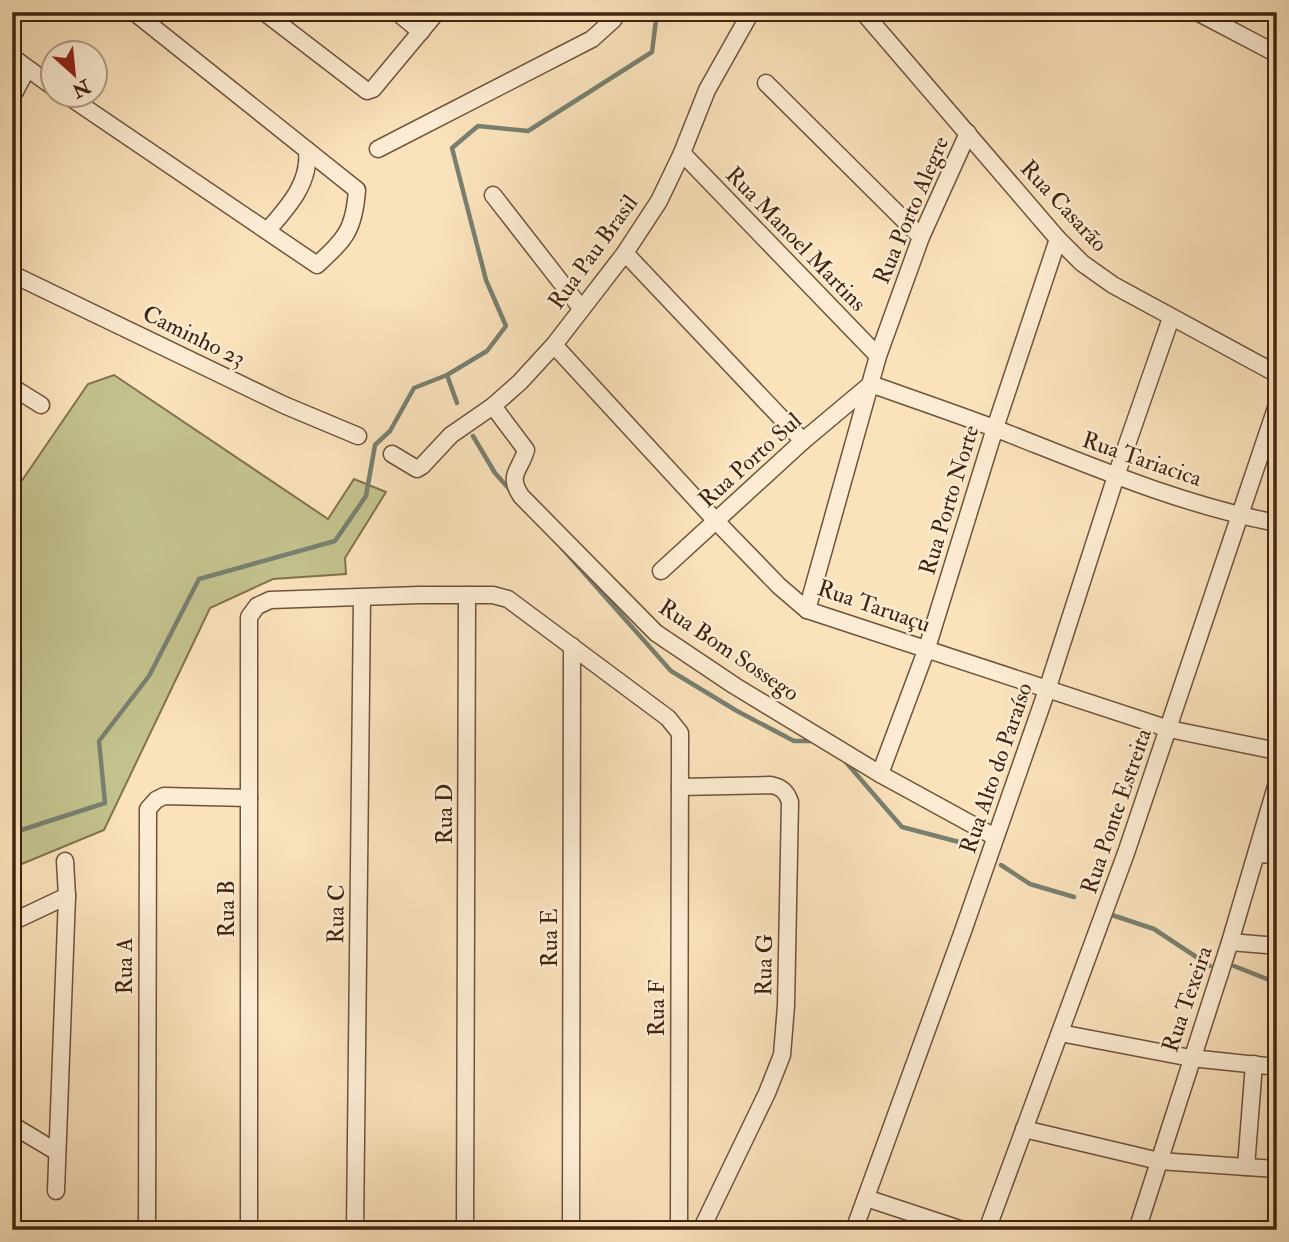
<svg xmlns="http://www.w3.org/2000/svg" width="1289" height="1242" viewBox="0 0 1289 1242" font-family="'IM FELL Double Pica',serif">
	<style>
		.green { fill: #c3c28d; stroke: #82724e; stroke-width: 2 }
		.lines { fill: none; stroke-linecap: round; stroke-linejoin: round }
		.stream { stroke: #798070; stroke-width: 4.5 }
		.street-casing { stroke: #6f533b; stroke-width: 19 }
		.street { stroke: #fcecd3; stroke-width: 16 }
		.labels { text-anchor: middle; dominant-baseline: central; stroke-width: 5; stroke-linejoin: round; paint-order: stroke }
		.street-label { font-size: 23px; fill: #412310; stroke: #fcecd3 }
	</style>
	<rect width="100%" height="100%" fill="#fae2bb"/>
	<filter id="stains"><feTurbulence type="fractalNoise" baseFrequency=".00286" numOctaves="4"/><feColorMatrix values="0 0 0 0 .2 0 0 0 0 .09 0 0 0 0 .02 0 0 0 .5 -.17"/></filter>
	<radialGradient id="worn" r=".72"><stop offset=".6" stop-color="#630" stop-opacity="0"/><stop offset="1" stop-color="#630" stop-opacity=".3"/></radialGradient>
	<!-- green -->
	<polygon class="green" points="114,375 328,519 354,479 386,492 345,558 346,574 273,579 210,608 104,830 12,868 12,495 88,384"/>
	<g class="lines">
		<!-- stream -->
		<g class="stream">
			<polyline points="447,375 457,403"/>
			<polyline points="473,436 495,473 512,492"/>
			<polyline points="562,548 671,671 737,711 794,741 816,741"/>
			<polyline points="844,760 902,827 959,842 974,849"/>
			<polyline points="12,833 105,803 99,741 149,676 199,579 335,541 366,496 375,445 390,431 414,388 447,375 487,351 506,326 486,280 452,148 478,126 528,131 652,52 657,12"/>
			<polyline points="1001,865 1030,884 1074,897"/>
			<polyline points="1109,914 1154,929 1210,966"/>
			<polyline points="1234,966 1277,983"/>
		</g>
		<!-- street casing -->
		<g class="street-casing">
			<g id="street">
				<polyline points="264,12 367,91 373,89 437,12"/>
				<polyline points="397,12 421,32"/>
				<polyline points="863,12 1058,239 1082,263 1113,285 1277,374"/>
				<polyline points="1197,12 1277,54"/>
				<polyline points="12,57 52,86"/>
				<polyline points="766,83 921,237"/>
				<path d="M65,94L317,265C346,238 354,230 357,190L134,12"/>
				<polyline points="12,97 27,69"/>
				<polyline points="378,149 592,39 613,20 618,12"/>
				<polyline points="682,153 878,356"/>
				<polyline points="493,195 581,308"/>
				<path d="M267,231C287,208 311,183 307,150"/>
				<polyline points="625,253 803,441"/>
				<polyline points="12,274 284,405 358,436"/>
				<polyline points="554,345 716,521 779,586 807,610 1169,729 1277,751"/>
				<path d="M871,384C918,401 966,417 1012,435C1098,469 1186,506 1277,523"/>
				<polyline points="12,387 41,405"/>
				<path d="M493,406L526,450C520,471 507,474 521,496L656,633L735,686L880,774L995,837"/>
				<polyline points="392,454 417,469 422,466 451,435 493,406 520,382 554,345 625,253 659,201 682,153 707,90 751,12"/>
				<polyline points="661,571 803,441 871,384"/>
				<polyline points="467,595 493,595 508,599 668,718 680,733 679,1230"/>
				<polyline points="807,610 878,356 921,237 968,133"/>
				<polyline points="880,774 927,648 995,428 1058,239"/>
				<path d="M680,787L771,785C782,787 787,792 790,802L786,1006L782,1055L767,1093L701,1230"/>
				<polyline points="1257,854 1277,855"/>
				<polyline points="12,922 67,896"/>
				<polyline points="1230,942 1277,946"/>
				<polyline points="1060,1033 1191,1058 1277,1067"/>
				<polyline points="12,1125 57,1152"/>
				<polyline points="1024,1129 1159,1161 1277,1169"/>
				<polyline points="1246,1167 1254,1064"/>
				<polyline points="56,1191 67,896 65,861"/>
				<polyline points="866,1198 963,1230"/>
				<polyline points="147,1230 148,809 156,800 164,796 249,798"/>
				<polyline points="249,1230 249,617 257,606 270,600 419,595 467,595 465,1230"/>
				<polyline points="355,1230 362,598"/>
				<polyline points="571,1230 572,646"/>
				<polyline points="854,1230 963,931 1047,690 1116,476 1171,318"/>
				<polyline points="987,1230 1126,853 1277,405"/>
				<polyline points="1137,1230 1230,942 1277,783"/>
			</g>
		</g>
		<!-- street -->
		<use href="#street" class="street"/>
	</g>
	<g class="labels">
		<!-- street labels -->
		<g class="street-label">
			<text transform="translate(1064 206) rotate(47)">Rua Casarão</text>
			<text transform="translate(911 210) rotate(-67)">Rua Porto Alegre</text>
			<text transform="translate(796 239) rotate(46)">Rua Manoel Martins</text>
			<text transform="translate(593 252) rotate(-54)">Rua Pau Brasil</text>
			<text transform="translate(194 336) rotate(26)">Caminho 23</text>
			<text transform="translate(1142 459) rotate(19)">Rua Tariacica</text>
			<text transform="translate(750 460) rotate(-42)">Rua Porto Sul</text>
			<text transform="translate(949 500) rotate(-73)">Rua Porto Norte</text>
			<text transform="translate(874 606) rotate(19)">Rua Taruaçu</text>
			<text transform="translate(729 650) rotate(34)">Rua Bom Sossego</text>
			<text transform="translate(996 768) rotate(-71)">Rua Alto do Paraíso</text>
			<text transform="translate(1116 811) rotate(-71)">Rua Ponte Estreita</text>
			<text transform="translate(444 814) rotate(-90)">Rua D</text>
			<text transform="translate(226 909) rotate(-90)">Rua B</text>
			<text transform="translate(336 914) rotate(-89)">Rua C</text>
			<text transform="translate(549 938) rotate(-90)">Rua E</text>
			<text transform="translate(764 965) rotate(-89)">Rua G</text>
			<text transform="translate(124 966) rotate(-90)">Rua A</text>
			<text transform="translate(1187 999) rotate(-71)">Rua Texeira</text>
			<text transform="translate(656 1008) rotate(-90)">Rua F</text>
		</g>
	</g>
	<!-- margin -->
	<rect width="1289" height="1242" fill="none" stroke="#fae2bb" stroke-width="42"/>
	<rect x="14" y="14" width="1261" height="1214" fill="none" stroke="#412310" stroke-width="3.5"/>
	<rect x="21" y="21" width="1247" height="1200" fill="none" stroke="#412310" stroke-width="2"/>
	<!-- north arrow -->
	<g transform="translate(74 74) rotate(153)"><circle r="33" fill="#fcecd3" stroke="#b19c85" stroke-width="2"/>
	<path d="M0-5L12 26L0 18L-12 26Z" fill="#8f2418"/>
	<text y="-10" font-size="19" font-weight="bold" text-anchor="middle" fill="#412310">N</text>
	</g>
	<rect width="100%" height="100%" filter="url(#stains)"/>
	<rect width="100%" height="100%" fill="url(#worn)"/>
</svg>
